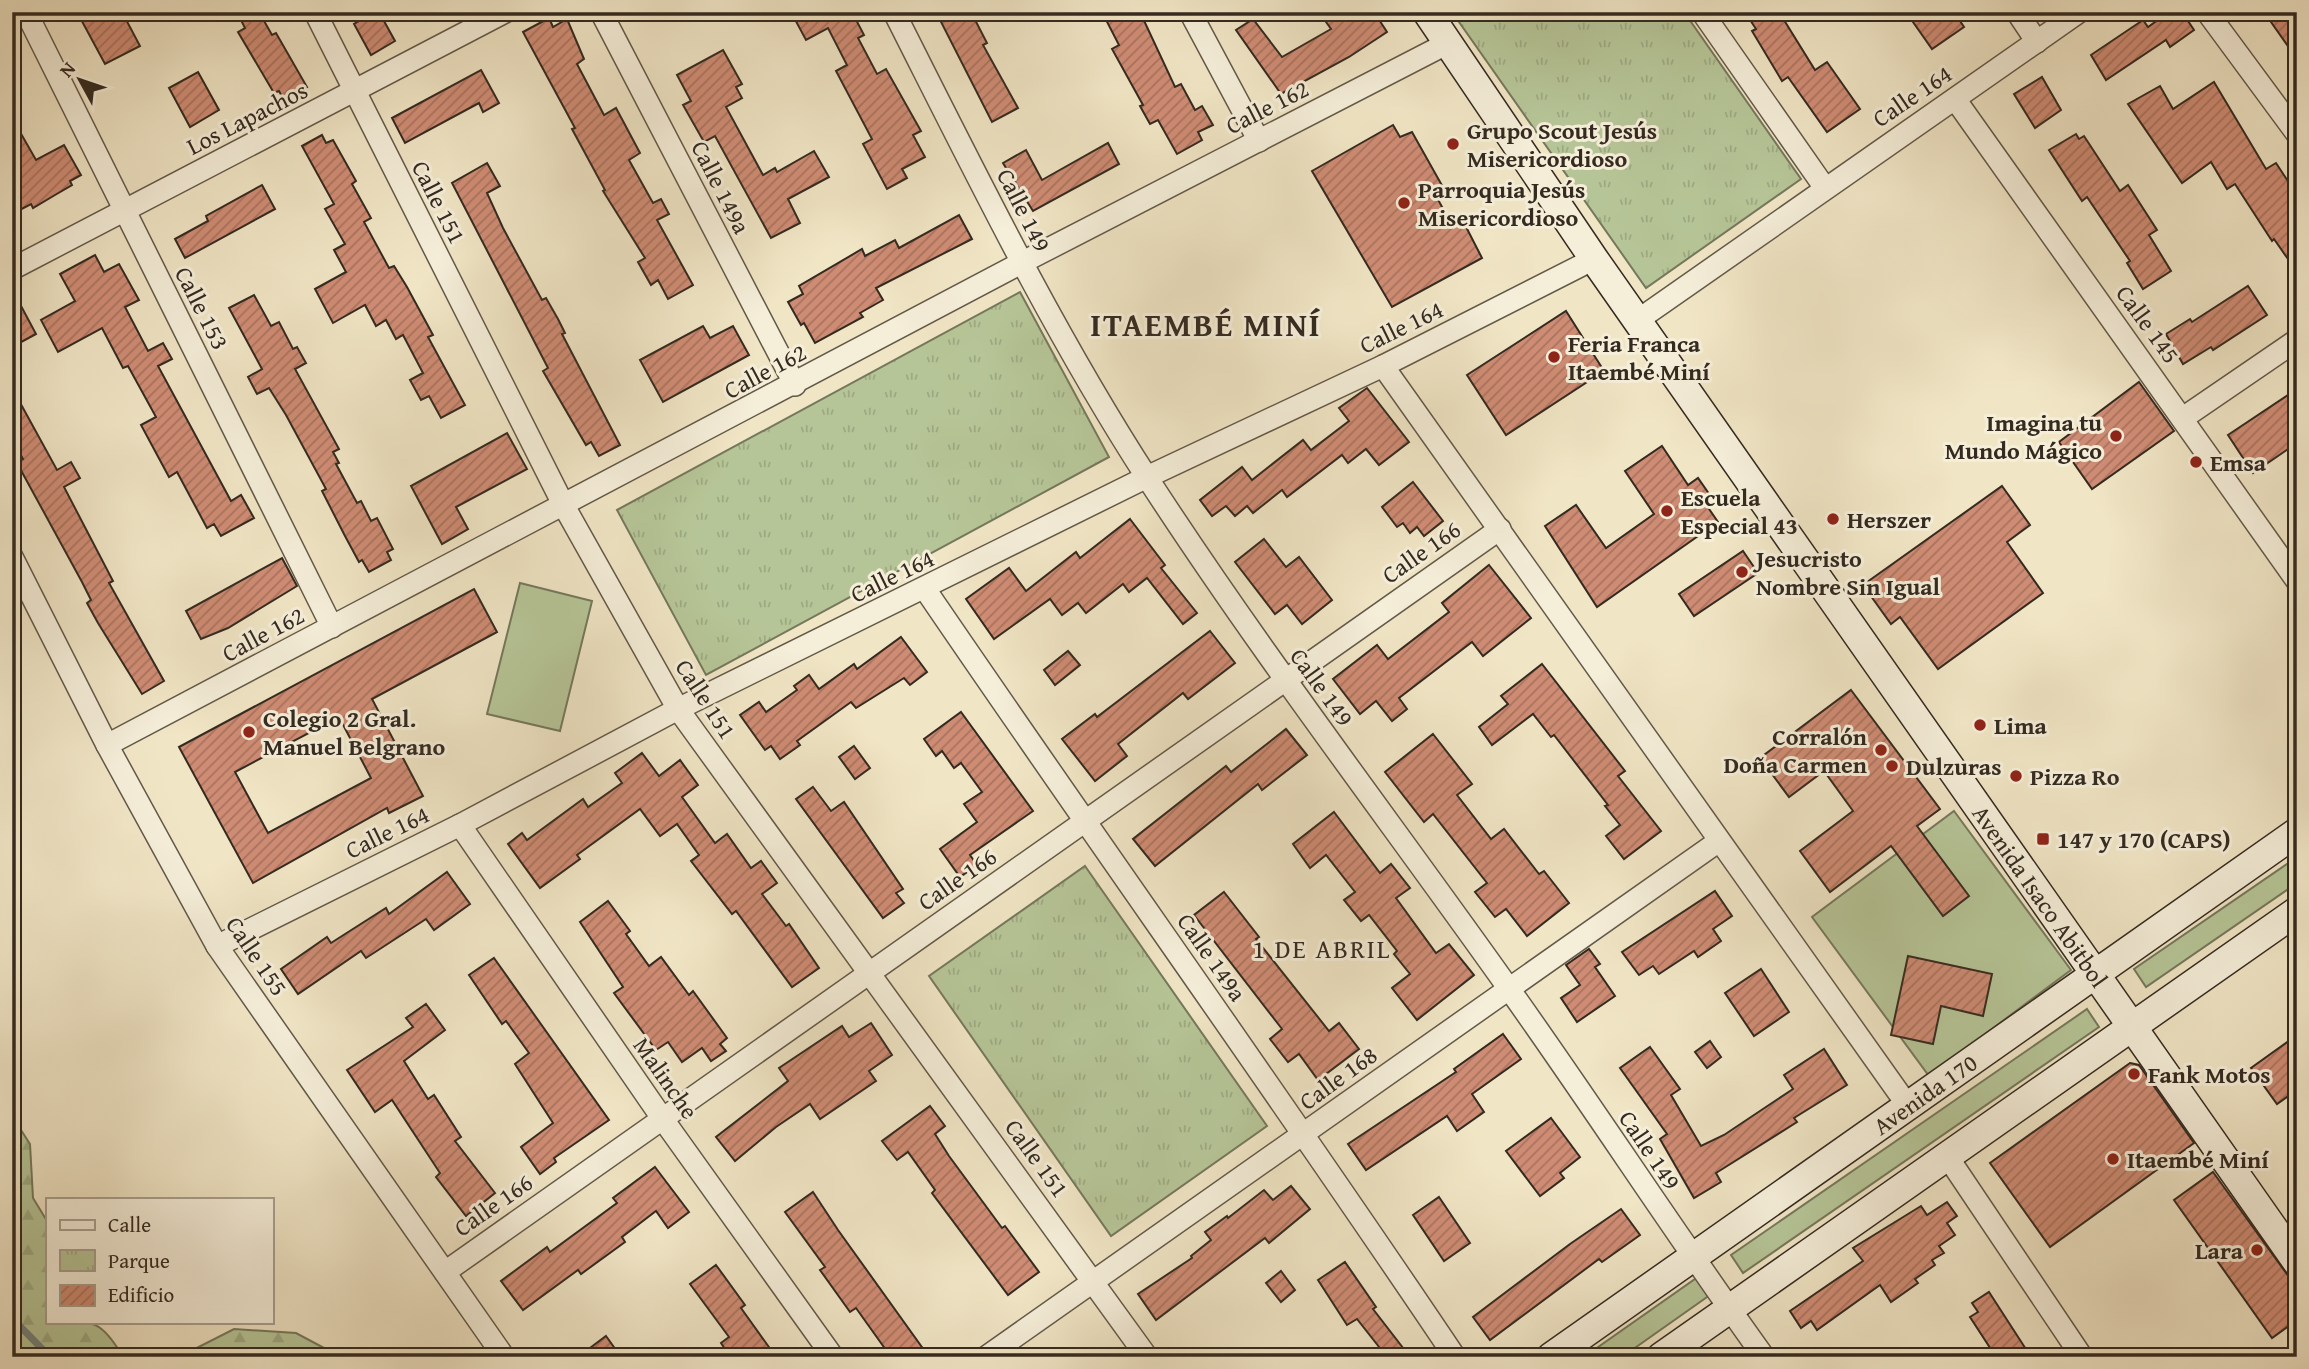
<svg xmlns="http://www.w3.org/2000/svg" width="2309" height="1369" viewBox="0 0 2309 1369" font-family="'Gentium Book Plus',serif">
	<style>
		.green { fill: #b6c597; stroke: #75785c; stroke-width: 2 }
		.forest { fill: url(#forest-firs); stroke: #75785c; stroke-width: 2 }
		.park { fill: url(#park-tufts); stroke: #75785c; stroke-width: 2 }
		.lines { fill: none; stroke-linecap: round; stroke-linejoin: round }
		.stream { stroke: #73827e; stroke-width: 7 }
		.building { fill: url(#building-hatch); stroke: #342a20; stroke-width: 2; fill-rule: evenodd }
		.street-casing { stroke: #635949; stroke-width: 24 }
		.secondary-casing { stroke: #342a20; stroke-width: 31 }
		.street { stroke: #f5eed9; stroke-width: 21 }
		.secondary { stroke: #f5eed9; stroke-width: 28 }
		.poi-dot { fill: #8f2418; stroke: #f5eed9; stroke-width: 2.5 }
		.labels { text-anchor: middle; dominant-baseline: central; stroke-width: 6; stroke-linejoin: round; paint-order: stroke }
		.street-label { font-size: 24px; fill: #342a20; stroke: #f5eed9 }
		.poi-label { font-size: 24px; font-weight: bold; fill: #342a20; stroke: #f5eed9; text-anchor: start }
		.neighbourhood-label { font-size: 26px; letter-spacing: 2px; fill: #342a20; stroke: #f5eed9 }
		.district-label { font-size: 32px; font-weight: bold; letter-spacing: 2px; fill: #342a20; stroke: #f5eed9 }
	</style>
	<defs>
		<pattern id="forest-firs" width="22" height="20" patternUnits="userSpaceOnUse" patternTransform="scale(1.75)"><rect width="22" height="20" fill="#b6c597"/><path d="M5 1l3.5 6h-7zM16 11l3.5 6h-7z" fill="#9da982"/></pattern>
		<pattern id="park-tufts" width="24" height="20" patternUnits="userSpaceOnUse" patternTransform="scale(1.75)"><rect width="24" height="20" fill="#b6c597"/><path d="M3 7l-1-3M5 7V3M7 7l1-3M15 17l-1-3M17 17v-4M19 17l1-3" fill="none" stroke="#9da982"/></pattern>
		<pattern id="building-hatch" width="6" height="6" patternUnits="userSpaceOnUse" patternTransform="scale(1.75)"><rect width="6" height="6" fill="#cf8c74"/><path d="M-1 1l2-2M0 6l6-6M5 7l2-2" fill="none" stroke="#a9735f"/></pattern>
	</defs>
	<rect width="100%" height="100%" fill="#f0e5c5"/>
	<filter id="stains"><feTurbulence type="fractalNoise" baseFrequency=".00286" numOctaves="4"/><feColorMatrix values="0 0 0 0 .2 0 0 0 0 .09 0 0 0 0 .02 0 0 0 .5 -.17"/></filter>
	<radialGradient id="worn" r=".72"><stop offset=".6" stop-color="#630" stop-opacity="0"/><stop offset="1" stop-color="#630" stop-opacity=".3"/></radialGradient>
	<!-- green -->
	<g class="green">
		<polygon points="520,583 592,601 560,731 487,714"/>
		<polygon points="1954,811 2071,970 1929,1076 1812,917"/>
		<polygon points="2297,857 2297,883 2146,987 2134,969"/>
		<polygon points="2087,1009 2099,1027 1743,1273 1731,1255"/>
		<polygon points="1705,1272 1717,1290 1622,1357 1584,1357"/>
	</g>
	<!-- forest -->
	<g class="forest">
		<polygon points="12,952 19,967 12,1054"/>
		<path d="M12,1116L30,1144L33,1198L47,1221V1322C91,1322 99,1316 123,1357H12Z"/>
		<polygon points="234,1329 296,1333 341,1357 179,1357"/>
	</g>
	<!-- park -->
	<g class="park">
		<polygon points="1452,12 1684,12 1801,179 1646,288"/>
		<polygon points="1020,292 1109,457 706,675 617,510"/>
		<polygon points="1085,866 1267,1126 1111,1236 929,976"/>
	</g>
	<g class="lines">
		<!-- stream -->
		<polyline class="stream" points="12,1318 50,1357"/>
	</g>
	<!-- building -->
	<g class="building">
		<polygon points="77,12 122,12 140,46 105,64"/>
		<polygon points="237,12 259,12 272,35 276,33 307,87 284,100 279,91 274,93 238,32 245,28"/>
		<polygon points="375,12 379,12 395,41 371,55 354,24"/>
		<polygon points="791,12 857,12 853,14 864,35 858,38 877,74 886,69 921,131 913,135 925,157 902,169 907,178 887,189 863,144 872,139 836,71 847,65 828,28 806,40"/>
		<polygon points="949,12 971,12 987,43 983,45 1018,108 992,122 939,18"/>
		<polygon points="1102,12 1140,12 1175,87 1181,84 1195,110 1202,106 1213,125 1198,132 1202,140 1177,154 1158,120 1150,124 1140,106 1143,105 1112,49 1119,45"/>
		<polygon points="1319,12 1374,12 1387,32 1349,57 1281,94 1236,30 1253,19 1282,57 1331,29"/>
		<polygon points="1745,12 1779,12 1815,70 1827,62 1860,109 1827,132 1788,77 1782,81 1752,31 1756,29"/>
		<polygon points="1906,12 1954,12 1964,27 1932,49"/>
		<polygon points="2169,12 2182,12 2194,30 2170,47 2166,40 2106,80 2091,55 2143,20 2148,27"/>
		<polygon points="2264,12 2297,12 2297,59"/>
		<polygon points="549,18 553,27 567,19 584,59 577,64 604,115 616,108 640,153 629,160 653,203 661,199 669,214 657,220 693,285 668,299 658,280 651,285 638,262 645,258 603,191 605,190 572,129 575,128 523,32"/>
		<polygon points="723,50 742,84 736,87 742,98 726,107 763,175 775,168 777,172 814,151 829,177 788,199 800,223 771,238 715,136 704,142 683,105 691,101 677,75"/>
		<polygon points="481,70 499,103 483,112 479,103 405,143 392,118"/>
		<polygon points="198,72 219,110 190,127 169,88"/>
		<polygon points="2042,77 2061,110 2035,128 2014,94"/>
		<polygon points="2214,82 2266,169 2276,163 2297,195 2297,272 2274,239 2272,241 2235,184 2227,189 2211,162 2182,183 2128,104 2160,86 2173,109"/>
		<polygon points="12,118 36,160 64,145 81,175 70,181 72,185 55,195 33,208 31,204 12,214"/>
		<polygon points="1393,125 1400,137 1412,132 1444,189 1436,196 1453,227 1463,221 1482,258 1392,307 1312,171"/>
		<polygon points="2076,134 2079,139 2084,136 2120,191 2128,185 2157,230 2149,235 2171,271 2143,289 2127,263 2130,261 2087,197 2082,201 2049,150"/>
		<polygon points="322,135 326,143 333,140 356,181 352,184 371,218 364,222 389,268 394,266 407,287 433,335 428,337 465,405 441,418 429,396 421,400 410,380 423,373 403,335 396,339 386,320 376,326 365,305 333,323 315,289 346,272 334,250 345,244 325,209 334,204 302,146"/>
		<polygon points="1108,143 1119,164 1033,211 1003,163 1026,150 1042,180"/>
		<polygon points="487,163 500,186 487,193 503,228 542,300 546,298 558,319 565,333 562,334 620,445 599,456 591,442 586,445 543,371 548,368 452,183"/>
		<polygon points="262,185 275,209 185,258 175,239 208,221 206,216"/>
		<polygon points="959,215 972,239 876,288 883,300 860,313 863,317 815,343 804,323 801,325 788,302 803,294 799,286 862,249 865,256 895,240 899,248"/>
		<polygon points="95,255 104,272 119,264 139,300 125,307 148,351 163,343 172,359 158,366 231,501 241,495 254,518 221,536 214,524 207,528 177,472 169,477 141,425 156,417 128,366 123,368 102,328 58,352 41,320 75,301 60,274"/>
		<polygon points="2248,286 2267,315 2213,350 2211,347 2183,364 2166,334 2190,319 2192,322"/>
		<polygon points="12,289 36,334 12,347"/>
		<polygon points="254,295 271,326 279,322 293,349 297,347 306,363 295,369 339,449 333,452 339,463 336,464 357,503 361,501 371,521 377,518 393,549 387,552 391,560 369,572 362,560 359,562 345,536 322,491 326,489 286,415 269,388 257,394 248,377 262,369 229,308"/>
		<polygon points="1566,311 1604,371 1506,435 1467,375"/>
		<polygon points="703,326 710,338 733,326 749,355 663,402 640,360"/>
		<polygon points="2139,382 2174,431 2092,489 2059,442"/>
		<polygon points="12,388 57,470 71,462 80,478 64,487 113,581 109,583 164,681 142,694 98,623 87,603 91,600 82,582 17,463 23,459 12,440"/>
		<polygon points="1367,388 1409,442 1379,465 1366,449 1348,463 1342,455 1287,497 1282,490 1253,513 1247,506 1235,516 1226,506 1212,516 1200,500 1242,467 1252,480 1303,440 1311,450 1349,421 1339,408"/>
		<polygon points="2297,389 2297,443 2253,473 2228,435"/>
		<polygon points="507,433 527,469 456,507 468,529 442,544 411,486"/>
		<polygon points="1662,446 1688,485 1698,478 1714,501 1707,506 1718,522 1597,607 1545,526 1576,505 1606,548 1654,514 1625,471"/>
		<polygon points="1413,482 1443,521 1424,536 1417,527 1410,533 1403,523 1397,527 1382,507"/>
		<polygon points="2002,486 2030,525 2007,542 2043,593 1938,669 1900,617 1891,624 1863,585"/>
		<polygon points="1130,519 1165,565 1161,568 1197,613 1183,624 1147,578 1129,592 1123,584 1086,613 1078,603 1062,615 1050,599 994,639 966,599 1009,568 1026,591 1076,552 1080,558"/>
		<polygon points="1264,539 1286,567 1299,557 1332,600 1302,624 1287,605 1275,614 1235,562"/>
		<polygon points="1743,551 1758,573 1694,616 1679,594"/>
		<polygon points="282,558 297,586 228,628 201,639 186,611"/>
		<polygon points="1489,565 1531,618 1483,656 1472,642 1399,698 1407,709 1392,721 1376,701 1360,714 1333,679 1377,645 1388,659 1449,612 1442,603"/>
		<path d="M474,589L497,632L372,699L423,796L389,813L387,808L253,883L179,747ZM339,717L371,778L268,833L235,772Z"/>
		<polygon points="1210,631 1235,663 1188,699 1183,693 1118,744 1127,756 1095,781 1062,739 1095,714 1097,717"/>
		<polygon points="901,637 927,672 910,685 904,678 856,708 851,702 797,741 800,745 780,759 771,746 765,750 740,715 759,702 766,712 797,690 794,686 809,675 819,689 854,664 857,669"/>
		<polygon points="1068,651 1080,665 1055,685 1044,670"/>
		<polygon points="1542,664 1625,771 1618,776 1661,831 1624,859 1606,836 1620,825 1605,806 1608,805 1554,735 1551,737 1533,714 1492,745 1479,727 1508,704 1501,696"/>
		<polygon points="1851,690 1940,809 1917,826 1969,896 1943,916 1891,846 1830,892 1800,851 1853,811 1824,771 1789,797 1760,758"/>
		<polygon points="961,712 1033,811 970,855 977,865 960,877 940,849 977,822 964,804 982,792 961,763 954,768 942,751 936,756 924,739"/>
		<polygon points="1286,729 1307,755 1262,790 1258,784 1155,866 1133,839 1226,766 1231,772"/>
		<polygon points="1433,734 1472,784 1457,795 1491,839 1504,829 1539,874 1544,871 1569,903 1527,936 1506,909 1495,917 1475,892 1487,883 1433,814 1424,822 1385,772"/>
		<polygon points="854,746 870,768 855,779 839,757"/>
		<polygon points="642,753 659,776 680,760 698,785 682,797 715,843 727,834 751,868 761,861 777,883 762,894 786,926 789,924 819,968 792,987 736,911 732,914 691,861 699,855 677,824 660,836 640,809 577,855 580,859 540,888 508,844 522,833 527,840 583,799 588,807 622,783 615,773"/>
		<polygon points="813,787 831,811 844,802 903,889 896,893 904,903 883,918 796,799"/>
		<polygon points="1334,812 1380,873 1391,864 1410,888 1396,898 1436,953 1449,944 1474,975 1417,1020 1392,988 1410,974 1394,954 1397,951 1369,915 1361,921 1344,900 1355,892 1326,855 1310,868 1293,844"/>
		<polygon points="447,872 470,904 434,930 426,919 366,958 361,951 298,994 281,969 327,937 331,943 386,908 389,914"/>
		<polygon points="1715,891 1732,916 1713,929 1721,941 1698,957 1694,951 1659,974 1653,966 1639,975 1622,952"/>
		<polygon points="1224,892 1259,937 1256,939 1329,1031 1339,1023 1359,1049 1318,1080 1299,1054 1288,1062 1270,1039 1282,1029 1194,915"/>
		<polygon points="608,901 630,931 626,934 649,966 661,957 689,995 693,991 727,1038 720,1044 726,1051 711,1061 702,1048 682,1062 668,1042 656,1050 614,993 623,987 580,922"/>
		<polygon points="1589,949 1600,964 1595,967 1615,996 1577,1022 1561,998 1580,985 1566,965"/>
		<polygon points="1908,956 1992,974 1983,1016 1941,1006 1933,1044 1891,1035"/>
		<polygon points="494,958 609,1120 554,1158 556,1162 540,1174 521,1147 553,1123 515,1064 529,1053 506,1021 502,1024 469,975"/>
		<polygon points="1761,969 1789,1012 1754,1036 1725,993"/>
		<polygon points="426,1004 445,1030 404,1061 428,1099 434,1095 461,1137 455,1141 495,1193 466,1216 436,1177 440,1173 392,1100 375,1112 347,1070 413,1027 406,1018"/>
		<polygon points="871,1023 892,1055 869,1071 876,1081 820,1119 810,1104 776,1127 735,1161 716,1137 788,1081 779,1068 842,1026 849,1037"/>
		<polygon points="1503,1034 1521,1059 1472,1094 1484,1112 1457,1131 1447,1116 1366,1170 1348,1144 1456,1072 1454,1069"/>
		<polygon points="2297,1035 2297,1090 2277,1104 2251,1068"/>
		<polygon points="1710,1041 1721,1057 1707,1068 1695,1052"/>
		<polygon points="1650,1047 1680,1089 1671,1095 1701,1146 1724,1135 1793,1089 1784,1075 1824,1049 1847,1085 1794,1118 1797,1122 1716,1173 1721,1182 1694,1198 1660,1139 1667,1134 1620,1068"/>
		<polygon points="2130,1063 2139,1065 2194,1143 2050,1247 1990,1163"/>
		<polygon points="930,1106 945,1126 935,1134 949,1156 1002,1228 1005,1226 1039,1272 1008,1295 932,1193 935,1190 908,1152 897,1160 882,1141"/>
		<polygon points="1551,1118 1580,1157 1560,1173 1564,1178 1540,1196 1506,1151"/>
		<polygon points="655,1167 689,1212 668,1228 656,1211 622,1237 625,1242 581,1274 578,1270 523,1310 501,1281 547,1247 550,1252 617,1203 613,1198"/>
		<polygon points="2213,1172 2297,1288 2297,1320 2272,1338 2174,1200"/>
		<polygon points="1291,1186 1310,1209 1269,1243 1265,1238 1156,1320 1138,1294 1192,1258 1191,1256 1211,1240 1205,1232 1227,1216 1228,1218 1264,1190 1273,1200"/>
		<polygon points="813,1192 838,1230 929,1357 891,1357 856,1308 850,1312 820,1270 825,1267 785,1212"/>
		<polygon points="1439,1197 1470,1243 1444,1261 1413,1215"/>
		<polygon points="1947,1202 1957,1216 1947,1223 1955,1235 1939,1246 1944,1253 1932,1260 1935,1265 1915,1279 1918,1283 1891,1302 1880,1285 1817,1330 1811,1321 1801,1328 1790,1311 1863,1261 1853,1248 1921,1206 1927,1215"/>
		<polygon points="1621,1209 1640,1235 1602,1262 1599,1259 1490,1340 1473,1317 1570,1244"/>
		<polygon points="1345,1262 1376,1307 1373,1309 1410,1357 1387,1357 1357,1319 1347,1325 1318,1280"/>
		<polygon points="716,1265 745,1305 741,1308 776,1357 730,1357 721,1343 729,1337 690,1284"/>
		<polygon points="1281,1271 1295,1290 1281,1302 1266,1283"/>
		<polygon points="1989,1292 2031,1357 1996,1357 1970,1317 1978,1312 1972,1303"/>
		<polygon points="606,1336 621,1357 578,1357"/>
	</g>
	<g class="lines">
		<!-- street casing -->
		<g class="street-casing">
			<g id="street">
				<polyline points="26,12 332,627"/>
				<polyline points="315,12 564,506 678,709 1147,1357"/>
				<polyline points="601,12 795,385"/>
				<path d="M894,12C974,170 1052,331 1148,479C1261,653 1387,817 1507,986C1594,1108 1676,1235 1764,1357"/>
				<polyline points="1190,12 1259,141"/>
				<polyline points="1702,12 1825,188"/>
				<polyline points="2017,12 2037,42"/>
				<polyline points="2207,12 2297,134"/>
				<polyline points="1955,99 2297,581"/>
				<polyline points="12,269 505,12"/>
				<polyline points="1638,320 2079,12"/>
				<polyline points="1383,366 1908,1106"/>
				<polyline points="2183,418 2297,340"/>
				<polyline points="12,557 107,745 217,946 504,1357"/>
				<path d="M925,589C1100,846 1282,1099 1455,1357"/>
				<polyline points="107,745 1021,263 1448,43"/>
				<polyline points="460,825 662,1118 833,1357"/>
				<polyline points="217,946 460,825 678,709 1147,477 1383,366 1594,259"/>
				<polyline points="1947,1156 2082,1357"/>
				<polyline points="445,1272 1500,529"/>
				<polyline points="986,1357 1719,841"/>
			</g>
		</g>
		<!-- secondary casing -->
		<g class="secondary-casing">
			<g id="secondary">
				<path id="s1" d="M1427,12L1594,259L2297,1262"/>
				<path id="s2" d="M1551,1357L2297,832"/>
				<polyline points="1661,1357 2297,911"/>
			</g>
		</g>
		<!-- street -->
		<use href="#street" class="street"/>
		<!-- secondary -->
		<use href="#secondary" class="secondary"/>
	</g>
	<!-- markers -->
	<g class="poi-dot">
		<circle cx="1453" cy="144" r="7"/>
		<circle cx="1404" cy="203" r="7"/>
		<circle cx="1554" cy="357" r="7"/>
		<circle cx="2116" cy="436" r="7"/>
		<circle cx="2196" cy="462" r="7"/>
		<circle cx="1667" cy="511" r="7"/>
		<circle cx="1833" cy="519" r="7"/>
		<circle cx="1742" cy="572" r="7"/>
		<circle cx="1980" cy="725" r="7"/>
		<circle cx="249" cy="732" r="7"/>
		<circle cx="1881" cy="750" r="7"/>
		<circle cx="1892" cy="766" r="7"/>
		<circle cx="2016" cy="776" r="7"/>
		<rect x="2036" y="832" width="14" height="14" rx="3.5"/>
		<circle cx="2134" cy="1074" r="7"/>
		<circle cx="2113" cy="1159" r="7"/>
		<circle cx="2257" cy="1250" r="7"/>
	</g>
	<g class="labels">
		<!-- street labels -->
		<g class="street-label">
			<text transform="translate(1912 96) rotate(-34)">Calle 164</text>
			<text transform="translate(1267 107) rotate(-27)">Calle 162</text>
			<text transform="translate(247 118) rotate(-27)">Los Lapachos</text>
			<text transform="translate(721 187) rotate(63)">Calle 149a</text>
			<text transform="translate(439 202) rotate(63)">Calle 151</text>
			<text transform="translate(1024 210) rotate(63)">Calle 149</text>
			<text transform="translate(202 308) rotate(63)">Calle 153</text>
			<text transform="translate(2148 324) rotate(54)">Calle 145</text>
			<text transform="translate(1401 327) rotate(-26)">Calle 164</text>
			<text transform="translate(765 371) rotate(-28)">Calle 162</text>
			<text transform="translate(1421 552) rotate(-35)">Calle 166</text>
			<text transform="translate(892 576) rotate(-26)">Calle 164</text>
			<text transform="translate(263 634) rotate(-28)">Calle 162</text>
			<text transform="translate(1322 687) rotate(54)">Calle 149</text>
			<text transform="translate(706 699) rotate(57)">Calle 151</text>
			<text transform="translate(387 832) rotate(-26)">Calle 164</text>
			<text transform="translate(957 879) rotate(-35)">Calle 166</text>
			<text stroke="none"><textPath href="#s1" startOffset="1076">Avenida Isaco Abitbol</textPath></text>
			<text transform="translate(257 956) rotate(56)">Calle 155</text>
			<text transform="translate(1212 957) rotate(55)">Calle 149a</text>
			<text transform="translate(666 1078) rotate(55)">Malinche</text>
			<text transform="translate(1338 1078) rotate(-36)">Calle 168</text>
			<text stroke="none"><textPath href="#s2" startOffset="457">Avenida 170</textPath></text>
			<text transform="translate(1650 1150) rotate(56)">Calle 149</text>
			<text transform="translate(1037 1158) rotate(54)">Calle 151</text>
			<text transform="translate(493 1205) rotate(-35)">Calle 166</text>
		</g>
		<!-- poi labels -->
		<g class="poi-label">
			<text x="1467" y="130">Grupo Scout Jesús<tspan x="1467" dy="28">Misericordioso</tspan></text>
			<text x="1418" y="189">Parroquia Jesús<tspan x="1418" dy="28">Misericordioso</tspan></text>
			<text x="1568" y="343">Feria Franca<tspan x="1568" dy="28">Itaembé Miní</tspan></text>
			<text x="2102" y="422" text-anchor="end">Imagina tu<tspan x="2102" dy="28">Mundo Mágico</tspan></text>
			<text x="2210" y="462">Emsa</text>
			<text x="1681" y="497">Escuela<tspan x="1681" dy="28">Especial 43</tspan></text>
			<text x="1847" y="519">Herszer</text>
			<text x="1756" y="558">Jesucristo<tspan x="1756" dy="28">Nombre Sin Igual</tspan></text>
			<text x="263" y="718">Colegio 2 Gral.<tspan x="263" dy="28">Manuel Belgrano</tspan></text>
			<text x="1994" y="725">Lima</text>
			<text x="1867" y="736" text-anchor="end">Corralón<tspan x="1867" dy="28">Doña Carmen</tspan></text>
			<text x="1906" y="766">Dulzuras</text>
			<text x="2030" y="776">Pizza Ro</text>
			<text x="2057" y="839">147 y 170 (CAPS)</text>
			<text x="2148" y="1074">Fank Motos</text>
			<text x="2127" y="1159">Itaembé Miní</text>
			<text x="2243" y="1250" text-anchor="end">Lara</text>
		</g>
		<!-- neighbourhood labels -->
		<g class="neighbourhood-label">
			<text x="1322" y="948">1 DE ABRIL</text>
		</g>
		<!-- district labels -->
		<g class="district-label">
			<text x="1206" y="324">ITAEMBÉ MINÍ</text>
		</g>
	</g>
	<!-- margin -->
	<rect width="2309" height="1369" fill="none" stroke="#f0e5c5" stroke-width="42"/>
	<rect x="14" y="14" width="2281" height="1341" fill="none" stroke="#342a20" stroke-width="3.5"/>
	<rect x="21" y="21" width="2267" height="1327" fill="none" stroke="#342a20" stroke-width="2"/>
	<!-- legend -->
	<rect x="46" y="1198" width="228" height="126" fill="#f5eed9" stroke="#a8a08f" stroke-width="2"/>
	<rect x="60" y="1220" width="35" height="10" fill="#f5eed9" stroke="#a8a08f" stroke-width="2"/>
	<text x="108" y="1232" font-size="21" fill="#342a20">Calle</text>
	<rect x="60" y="1250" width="35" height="21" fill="url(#park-tufts)" stroke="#a8a08f" stroke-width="2"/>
	<text x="108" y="1268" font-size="21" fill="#342a20">Parque</text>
	<rect x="60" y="1285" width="35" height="21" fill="url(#building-hatch)" stroke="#a8a08f" stroke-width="2"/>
	<text x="108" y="1302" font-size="21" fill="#342a20">Edificio</text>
	<!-- north arrow -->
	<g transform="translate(80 80) rotate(310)" stroke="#f5eed9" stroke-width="5" paint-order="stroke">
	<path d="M0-5L12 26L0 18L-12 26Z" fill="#342a20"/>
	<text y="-10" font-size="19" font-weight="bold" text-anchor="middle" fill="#342a20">N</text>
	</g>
	<rect width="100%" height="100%" filter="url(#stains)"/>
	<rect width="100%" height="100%" fill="url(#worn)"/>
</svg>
